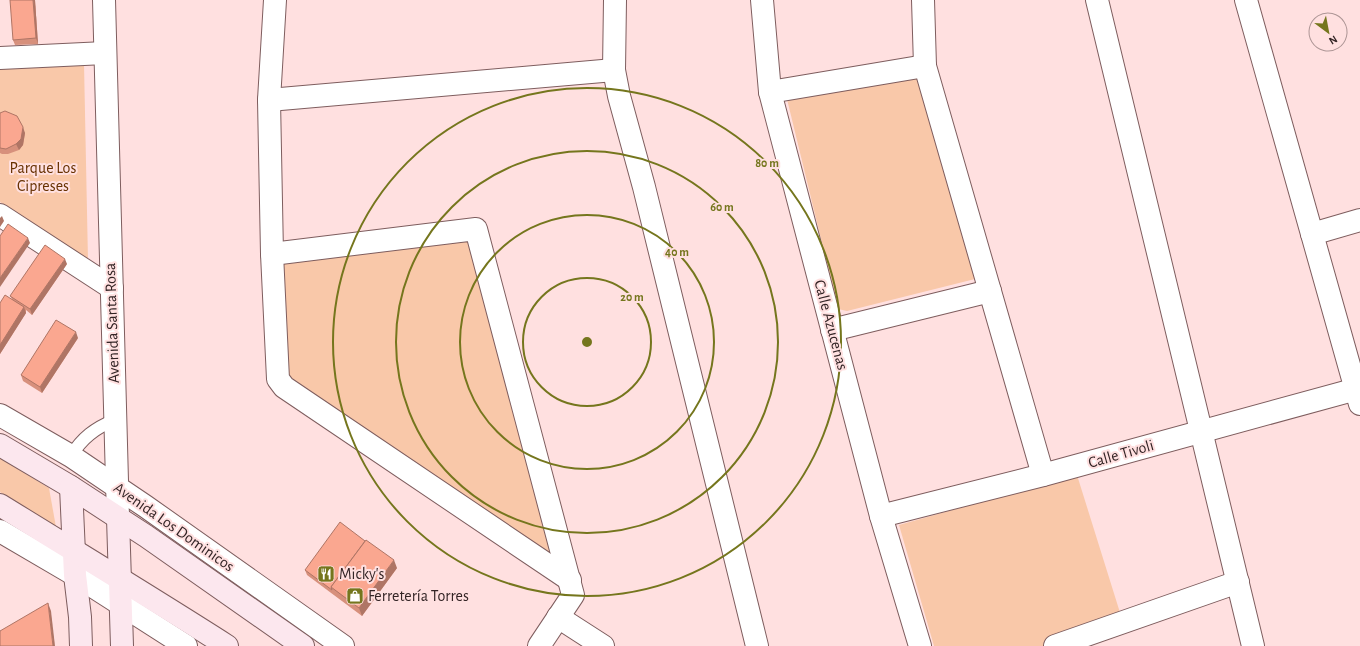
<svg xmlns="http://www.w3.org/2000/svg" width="1360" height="646" viewBox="0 0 1360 646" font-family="'Alegreya Sans',sans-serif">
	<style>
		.green { fill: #f9c8a9 }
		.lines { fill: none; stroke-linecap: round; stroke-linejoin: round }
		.service-casing { stroke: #7e5d5e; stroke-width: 14 }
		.minor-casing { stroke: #7e5d5e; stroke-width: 24 }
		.tertiary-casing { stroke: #7e5d5e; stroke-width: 24 }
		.secondary-casing { stroke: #7e5d5e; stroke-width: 24 }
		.service { stroke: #fff; stroke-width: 12 }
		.minor { stroke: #fff; stroke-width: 22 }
		.tertiary { stroke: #fff; stroke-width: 22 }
		.secondary { stroke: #fce7ee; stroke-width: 22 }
		.wall { fill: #d7907c }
		.shaded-wall { fill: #af7565 }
		.building { fill: #faa790; stroke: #af7565 }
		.ring { fill: none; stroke: #75761d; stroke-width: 2 }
		.labels { text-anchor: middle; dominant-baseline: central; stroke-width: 4; stroke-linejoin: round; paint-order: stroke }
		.park-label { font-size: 16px; fill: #673100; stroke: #ffe0e0 }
		.street-label { font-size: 16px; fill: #332425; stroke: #ffe0e0 }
		.poi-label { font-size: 16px; fill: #332425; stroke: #ffe0e0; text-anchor: start }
		.centre { fill: #75761d; stroke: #ffe0e0; stroke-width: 2 }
		.ring-label { font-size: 12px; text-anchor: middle; font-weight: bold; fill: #75761d; stroke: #ffe0e0; stroke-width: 4; stroke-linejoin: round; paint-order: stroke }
	</style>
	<rect width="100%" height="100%" fill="#ffe0e0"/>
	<!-- green -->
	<g class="green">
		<polygon points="84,63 88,260 0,202 0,67"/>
		<polygon points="920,70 975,279 847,311 838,309 786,95"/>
		<polygon points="470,237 554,558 285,377 280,261"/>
		<polygon points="0,458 49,488 56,527 28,514 0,492"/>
		<polygon points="1077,475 1122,619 1047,646 934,646 899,525"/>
	</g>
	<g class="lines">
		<!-- service casing -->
		<g class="service-casing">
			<path id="service" d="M71,456C82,438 95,428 115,420"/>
		</g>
		<!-- minor casing -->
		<g class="minor-casing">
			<g id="minor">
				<polyline points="275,0 269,100 272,254 278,379 284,387 570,580"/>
				<polyline points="615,0 614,70 619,96 644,187 757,646"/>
				<polyline points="762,0 770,92 881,516 920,646"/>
				<polyline points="923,0 925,66 1043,475"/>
				<polyline points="1097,0 1253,646"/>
				<polyline points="1246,0 1360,404"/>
				<polyline points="0,58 105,53"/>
				<polyline points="770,92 925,66"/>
				<polyline points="269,100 614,70"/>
				<polyline points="0,215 112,288"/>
				<polyline points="1312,234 1360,220"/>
				<polyline points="272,254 476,229 573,595 539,646"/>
				<polyline points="832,330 990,291"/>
				<polyline points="881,516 1043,475 1360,388"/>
				<polyline points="558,617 603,646"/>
				<polyline points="1055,646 1238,582"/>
			</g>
		</g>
		<!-- tertiary casing -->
		<g class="tertiary-casing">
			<g id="tertiary">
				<polyline points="104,0 118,518"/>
				<polyline points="0,415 71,456 145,506 343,646"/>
				<polyline points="0,531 75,575 186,646"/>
			</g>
		</g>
		<!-- secondary casing -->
		<g class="secondary-casing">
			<g id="secondary">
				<polyline points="0,445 71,487 146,536 303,646"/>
				<polyline points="71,487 75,575 80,617 81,646"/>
				<path d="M0,505C76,552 152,598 227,646"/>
				<polyline points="118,518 122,646"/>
			</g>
		</g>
		<!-- service -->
		<use href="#service" class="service"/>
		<!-- minor -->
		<use href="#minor" class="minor"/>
		<!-- tertiary -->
		<use href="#tertiary" class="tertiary"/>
		<!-- secondary -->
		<use href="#secondary" class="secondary"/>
	</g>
	<!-- wall -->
	<g class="wall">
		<polygon points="35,0 38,44 15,45 13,40"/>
		<polygon points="0,113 25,133 23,145 19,150 8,154 2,154 0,153"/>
		<polygon points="67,264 32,315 26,310 26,313 0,354 0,303 12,299 10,296"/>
		<polygon points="78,338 42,393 23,381 21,375"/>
		<polygon points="397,568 362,616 307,575 305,570"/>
	</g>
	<!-- shaded-wall -->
	<g class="shaded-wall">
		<polygon points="33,0 35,0 38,44 36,38"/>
		<polygon points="23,127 25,133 23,145 19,150 16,144"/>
		<polygon points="2,216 4,221 0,227 0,218"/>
		<polygon points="28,238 30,243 0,287 0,278"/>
		<polygon points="65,259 67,264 32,315 30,309"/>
		<polygon points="24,307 26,313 0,354 0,345"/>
		<polygon points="76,332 78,338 42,393 40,387"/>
		<polygon points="394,560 397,568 362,616 359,608"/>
		<polygon points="48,603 51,611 55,646 53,646"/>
	</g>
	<!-- building -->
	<g class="building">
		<polygon points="10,0 33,0 36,38 13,40"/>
		<polygon points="5,111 17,116 23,127 21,139 16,144 6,149 0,148 0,113"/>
		<polygon points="8,224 28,238 0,278 0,236"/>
		<polygon points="45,245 65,259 30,309 10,296"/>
		<polygon points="5,295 24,307 0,345 0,303"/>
		<polygon points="56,320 76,332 40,387 21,375"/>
		<polygon points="340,522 365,541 331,587 332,590 305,570"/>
		<polygon points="366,540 394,560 359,608 331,587"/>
		<polygon points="48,603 53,646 0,646 0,631"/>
	</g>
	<!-- distance rings -->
	<g class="ring">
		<circle cx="587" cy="342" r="64"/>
		<circle cx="587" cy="342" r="127"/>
		<circle cx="587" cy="342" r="191"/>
		<circle cx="587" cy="342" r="254"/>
	</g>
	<!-- icons -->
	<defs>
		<g id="restaurant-square" transform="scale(0.9)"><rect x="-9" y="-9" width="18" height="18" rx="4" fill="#75761d" stroke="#ffe0e0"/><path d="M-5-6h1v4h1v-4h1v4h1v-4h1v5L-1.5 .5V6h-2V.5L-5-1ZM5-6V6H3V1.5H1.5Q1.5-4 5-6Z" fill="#fff"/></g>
		<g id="shop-square" transform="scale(0.9)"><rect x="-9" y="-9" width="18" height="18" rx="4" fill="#75761d" stroke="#ffe0e0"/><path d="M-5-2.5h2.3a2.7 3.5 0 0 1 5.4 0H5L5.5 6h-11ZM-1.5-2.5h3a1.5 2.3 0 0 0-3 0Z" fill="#fff"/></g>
	</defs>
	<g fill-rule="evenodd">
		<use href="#restaurant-square" x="326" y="574"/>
		<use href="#shop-square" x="355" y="596"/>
	</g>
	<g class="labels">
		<!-- park labels -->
		<g class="park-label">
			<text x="43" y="168">Parque Los<tspan x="43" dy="18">Cipreses</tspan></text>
		</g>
		<!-- street labels -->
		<g class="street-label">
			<text transform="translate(112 323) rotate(-92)">Avenida Santa Rosa</text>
			<text transform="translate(831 325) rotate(75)">Calle Azucenas</text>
			<text transform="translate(1121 454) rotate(-16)">Calle Tivoli</text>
			<text transform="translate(174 527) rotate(35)">Avenida Los Dominicos</text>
		</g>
		<!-- poi labels -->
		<g class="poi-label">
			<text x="339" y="574">Micky's</text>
			<text x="368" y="596">Ferretería Torres</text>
		</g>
	</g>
	<circle cx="587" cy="342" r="6" class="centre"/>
	<g class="ring-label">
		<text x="767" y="167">80 m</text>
		<text x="722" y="211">60 m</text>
		<text x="677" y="256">40 m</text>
		<text x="632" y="301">20 m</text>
	</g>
	<!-- north arrow -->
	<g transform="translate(1328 32) rotate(148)"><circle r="19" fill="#ffe0e0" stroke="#ad9595"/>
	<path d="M0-3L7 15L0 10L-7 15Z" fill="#75761d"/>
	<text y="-6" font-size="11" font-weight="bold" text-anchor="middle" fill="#332425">N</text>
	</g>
</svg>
